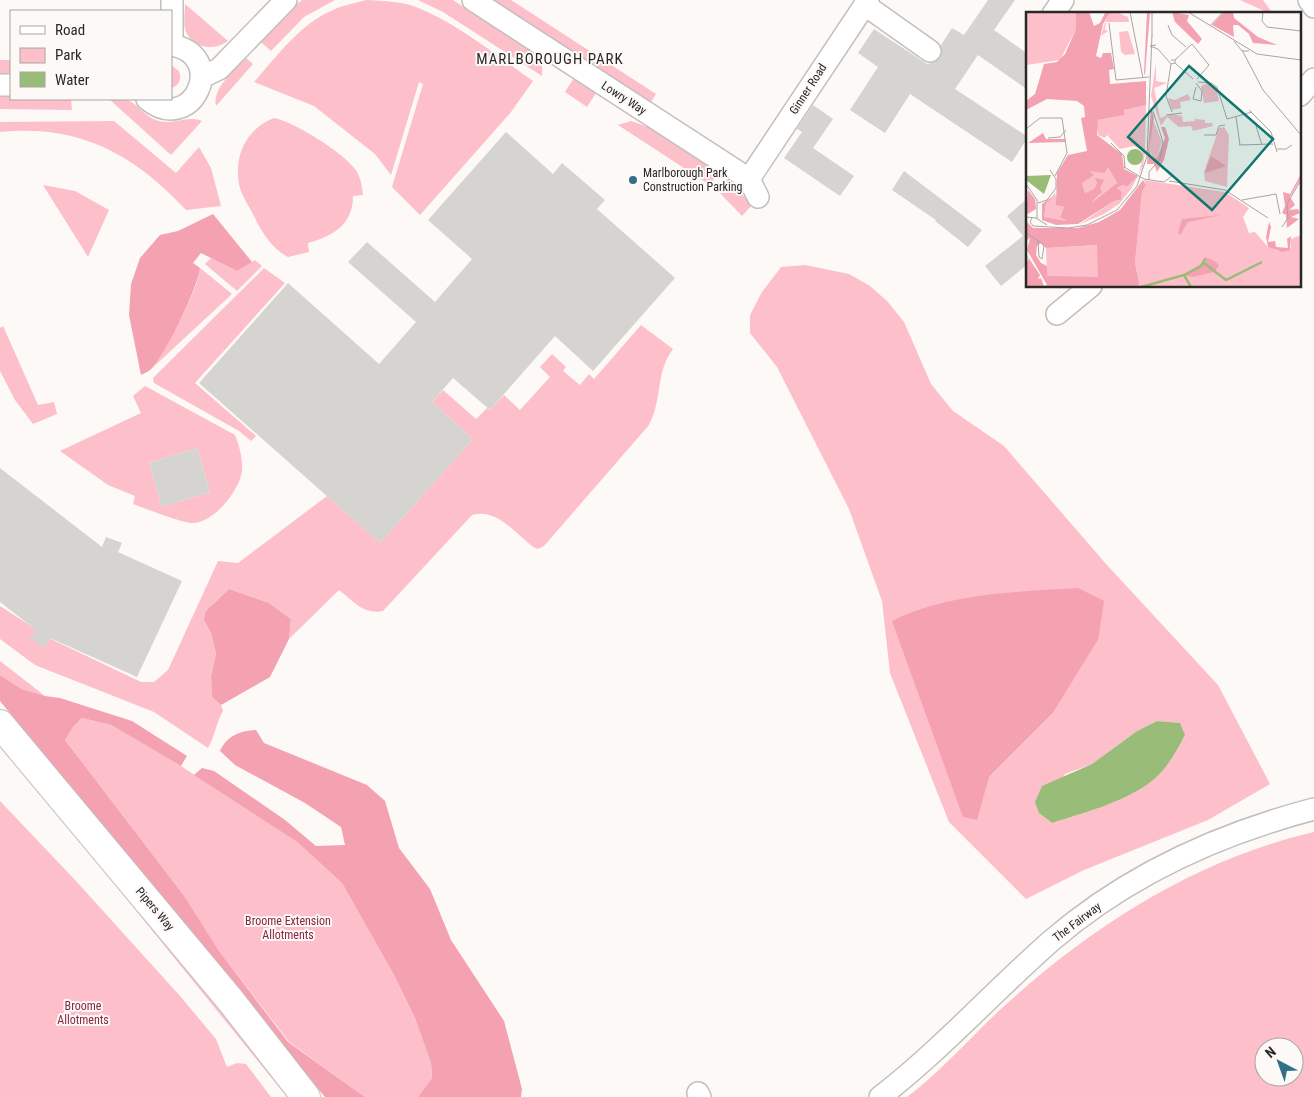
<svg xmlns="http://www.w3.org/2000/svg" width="1314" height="1097" viewBox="0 0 1314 1097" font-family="'Roboto Condensed',sans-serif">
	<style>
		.green { fill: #fdbfca; fill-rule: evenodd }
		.forest { fill: #f4a1b1 }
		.water { fill: #99bc78 }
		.building { fill: #d5d4d1 }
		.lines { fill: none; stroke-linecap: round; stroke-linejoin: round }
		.minor-casing { stroke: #c2bfbd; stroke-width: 24 }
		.secondary-casing { stroke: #c2bfbd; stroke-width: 30 }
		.minor { stroke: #fff; stroke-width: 21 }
		.secondary { stroke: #fff; stroke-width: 28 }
		.poi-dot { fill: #317085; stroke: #fcf9f7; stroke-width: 2 }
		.labels { text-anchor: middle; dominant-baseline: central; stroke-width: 4; stroke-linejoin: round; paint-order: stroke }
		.street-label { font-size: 12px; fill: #292827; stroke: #fcf9f7 }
		.poi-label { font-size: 12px; fill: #292827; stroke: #fcf9f7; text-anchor: start }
		.park-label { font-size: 12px; fill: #852642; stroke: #fcf9f7 }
		.quarter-label { font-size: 15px; letter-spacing: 1px; fill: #292827; stroke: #fcf9f7 }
		.inset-river { fill: none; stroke: #99bc78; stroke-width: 2.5 }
		.inset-road { fill: none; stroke: #a8a5a4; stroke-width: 1 }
		.view { fill: #0f766e; fill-opacity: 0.15; stroke: #0f766e; stroke-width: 2.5 }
		.inset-edge { fill: none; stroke: #292827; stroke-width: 2.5 }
	</style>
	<rect width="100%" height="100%" fill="#fcf9f7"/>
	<!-- green -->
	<g class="green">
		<polygon points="302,0 335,0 304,17 271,51 260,41 282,17"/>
		<path d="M366,0C383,1 400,1 416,7C457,23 497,56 533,81L511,112L420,215L392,187L423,84L419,82L391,175L375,154L314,106L254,82C278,55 300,24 333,10C343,5 356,3 366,0Z"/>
		<polygon points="418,0 453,0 462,6 533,52 542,67 542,76 443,12"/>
		<polygon points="490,0 511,0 656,94 651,102 647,100"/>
		<polygon points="1240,0 1263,0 1273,14 1271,14"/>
		<path d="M185,4L228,41C215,51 194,49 186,32C183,25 185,12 185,4Z"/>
		<path d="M246,58L253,64L216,106C212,88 234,71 246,58Z"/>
		<rect x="0" y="60" width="11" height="15"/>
		<path d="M171,65L179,71C182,79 179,86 171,88Z"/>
		<polygon points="574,78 596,93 587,107 565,92"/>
		<polygon points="0,96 11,96 11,99 71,99 72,110 0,109"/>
		<path d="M109,99C114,99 121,98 125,99C138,103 145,118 159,121C174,125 188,115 202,121L171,155Z"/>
		<path d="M274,118C295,122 342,152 355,169C361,177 362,187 363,195L353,196C353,225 333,236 308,243L309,252L288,257C272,249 261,231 254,216C249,206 241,195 239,184C234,155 246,129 274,118Z"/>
		<path d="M114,121L176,173L199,147L211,168L221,206L186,210C134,154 79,124 0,132V122Z"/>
		<polygon points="631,121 648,127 719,172 710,185 618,125"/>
		<polygon points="728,179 752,205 742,216 719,192"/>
		<polygon points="43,185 75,191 109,210 88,257"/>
		<polygon points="211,258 237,271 255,260 262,266 237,291 205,264"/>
		<path d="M805,265L849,274L870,286L888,302L904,322L931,384L953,411L1004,446L1106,564L1218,685L1270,784L1208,820L1084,870L1026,899L949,822L890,673L882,601L849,509L777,367L750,333V315L762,292L781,267ZM1098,640L1053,713L989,777ZM1157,721L1179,723L1185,736C1176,753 1165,772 1148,784C1121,803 1084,813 1052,823L1039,813L1065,774L1092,764L1137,731Z"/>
		<path d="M200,268L232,294L149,371C165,351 198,292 200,268Z"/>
		<polygon points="264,268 285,283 195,383 256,436 251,441 239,431 154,383 153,378"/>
		<path d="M641,325L673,349C655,373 663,398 649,425L544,546L538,549L533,547C515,533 497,508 472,515L383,611C364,615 353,601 339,590L289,639L291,619L269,603L229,589L214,603L204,620L211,633L216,654L211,676L212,697L221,705L223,711C216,723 215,736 208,748L154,712L35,665L0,639V606L51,639L141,682H154L168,670L218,561L238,563L327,496L380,543L473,439L432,402L443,390L476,419L487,408L490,410L504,395L520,410L550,377L540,367L552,354L566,367L563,371L580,385L589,374L594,379Z"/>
		<polygon points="3,326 38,405 54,402 57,414 33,424 15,400 0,371 0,328"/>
		<path d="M145,386L235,435C239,445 243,459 242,470C241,489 213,524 192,523C182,523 144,508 133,504L135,496L108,485L60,451L141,413L133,396ZM197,448L210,492L162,507L149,463Z"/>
		<polygon points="0,661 45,696 20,689 0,675"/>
		<polygon points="82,718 111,725 181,766 297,842 342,883 394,975 415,1018 431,1063 432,1078 418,1097 365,1097 289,1042 219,951 185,897 65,740 73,727"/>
		<polygon points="14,760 293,1097 287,1097"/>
		<polygon points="0,801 76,881 180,996 216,1039 227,1067 237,1063 246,1064 271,1097 0,1097"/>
		<path d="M1314,832V1097H907C946,1068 975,1031 1012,999C1098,922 1201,858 1314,832ZM1264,1047H1294V1077H1264Z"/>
	</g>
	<!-- forest -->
	<g class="forest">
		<path d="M213,214L252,262L237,271L201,253L193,263L200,268C198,288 165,355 151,369C148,372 144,373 141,375L129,315L131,284L140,258L160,235L178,231Z"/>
		<path d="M1078,588L1104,601L1098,640L1053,713L989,777L977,820L963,817L892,621C949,593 1016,592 1078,588Z"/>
		<polygon points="229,589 269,603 291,619 289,639 270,677 221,705 212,697 211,676 216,654 211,633 204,620 206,611"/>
		<polygon points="0,675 21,689 45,696 60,698 132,721 187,756 181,766 111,725 82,718 73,727 65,740 185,897 219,951 288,1042 365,1097 325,1097 0,701"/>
		<path d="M256,730L264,743L367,785L385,801L399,848L430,889L451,940L504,1021L522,1089L521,1097H418L432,1078L431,1063L415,1018L394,975L342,883L297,842L194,775L202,768L214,771L285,820L316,846L345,845L341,827L305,803L235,765L220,751C227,736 239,731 256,730Z"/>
	</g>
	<!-- water -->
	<path class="water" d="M1157,721L1180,723L1185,735C1176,753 1165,772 1148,784C1121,803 1084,813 1052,823L1039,813L1035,802L1042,786L1092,764L1137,731Z"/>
	<!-- building -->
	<g class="building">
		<polygon points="988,0 1015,0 994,30 1028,54 1028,90 978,55 955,89 1028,137 1012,162 910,94 885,133 850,110 878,67 858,53 874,29 927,64 935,62 940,58 942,52 941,45 952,28 964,35"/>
		<polygon points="813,105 833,119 813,148 854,176 840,196 784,158 802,132 797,129"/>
		<polygon points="506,132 553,174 562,163 605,200 597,209 675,278 593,371 555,336 490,410 453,378 432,402 473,439 380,543 199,383 288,283 379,364 416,322 348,262 367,242 435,302 472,259 428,220"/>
		<polygon points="904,171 982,230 968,247 935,221 936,220 892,190"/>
		<polygon points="1028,198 1028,264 1001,286 985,266 1023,236 1007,216"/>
		<polygon points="197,448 210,492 162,507 149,463"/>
		<polygon points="0,468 102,547 106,537 122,543 118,552 182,581 137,677 50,638 45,648 30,639 36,630 0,602"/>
	</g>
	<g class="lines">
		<!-- minor casing -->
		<g class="minor-casing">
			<g id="minor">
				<polyline points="473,0 749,179"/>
				<polyline points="1309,0 1314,7"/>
				<polyline points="865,5 930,51"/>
				<polyline points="1053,14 1063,0"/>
				<polyline points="172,45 172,0"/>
				<polyline points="202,77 219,69 286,0"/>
				<polyline points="0,85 11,85"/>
				<polyline points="1300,95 1314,79"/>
				<path d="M147,99C192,137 230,55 171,45"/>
				<polyline points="749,179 868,0"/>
				<polyline points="749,179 758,197"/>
				<polyline points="1057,314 1091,286"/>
				<polyline points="698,1093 700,1097"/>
				<path d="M880,1097C941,1050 993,992 1051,941C1126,876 1219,834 1314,809"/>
			</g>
		</g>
		<!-- secondary casing -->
		<g class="secondary-casing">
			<polyline id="secondary" points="0,724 231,1001 306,1097"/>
		</g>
		<!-- minor -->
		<use href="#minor" class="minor"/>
		<!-- secondary -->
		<use href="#secondary" class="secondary"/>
	</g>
	<!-- markers -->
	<circle class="poi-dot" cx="633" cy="180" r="5"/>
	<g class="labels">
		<!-- street labels -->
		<g class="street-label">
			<text transform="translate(808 89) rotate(-57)">Ginner Road</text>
			<text transform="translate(624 98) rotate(33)">Lowry Way</text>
			<text transform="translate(155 909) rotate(50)">Pipers Way</text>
			<text transform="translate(1077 922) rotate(-37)">The Fairway</text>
		</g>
		<!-- poi labels -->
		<g class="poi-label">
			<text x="643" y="173">Marlborough Park<tspan x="643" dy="14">Construction Parking</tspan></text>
		</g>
		<!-- park labels -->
		<g class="park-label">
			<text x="288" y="921">Broome Extension<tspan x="288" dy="14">Allotments</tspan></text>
			<text x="83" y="1006">Broome<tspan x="83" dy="14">Allotments</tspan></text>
		</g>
		<!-- quarter labels -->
		<g class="quarter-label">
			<text x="550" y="59">MARLBOROUGH PARK</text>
		</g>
	</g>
	<!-- overview -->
	<g transform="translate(1026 12)">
		<rect width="275" height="275" fill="#fcf9f7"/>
		<path d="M0,0H50V17L34,48L0,53ZM90,0L102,5L103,10H80L79,18L82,19L75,24L82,1ZM102,19L109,42L99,43L95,40L93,20ZM130,51V69L141,71L128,76L134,106L146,102L156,104L157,110L169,109L170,104V107L179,108V111H186L187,114L167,119L165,114L153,115L141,105L135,114L125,84ZM182,71L190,75L193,89L178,91L175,74ZM162,82L165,88L154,90L155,96L146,98L142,86L149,88ZM120,93L119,141L117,154L113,162L117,145L115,138L108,134L94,137L81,123L79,126L72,123L71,114L72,108L99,103L98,98ZM126,105L136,130L131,146L128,148L123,137ZM198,115L203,123L201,175L179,169L178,160L193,116ZM81,155L91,171L65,191L74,183L71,170L68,177L59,181L56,171L65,164L63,159ZM112,164L105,177L93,192L78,202L54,212L88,189L95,188L96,180L91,176L97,173L101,175ZM118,168L199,180L223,196L217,205L223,221L229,220L242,235L252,239H260L265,236V227L275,223V275H114L109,251L116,180L120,173ZM29,181L33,194L38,195L34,204L40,206V209L18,205L20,192ZM72,233V266L21,265L20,236Z" fill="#fdbfca"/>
		<path d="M50,0H63L68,14L74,11L79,1L84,0L77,12L70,44L75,46L77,41H85L88,57L83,58L84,72L120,69V93L98,98L99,103L72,108L71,123L96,142L98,157L112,164L101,175L97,173L91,176L96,180L95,188L88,189L52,212L30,213L16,208V192L27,184L20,192L18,205L41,209L34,205L38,195L30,193L31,161L42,143L61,139L55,106L59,105L58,94L51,89L21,87L0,98V89L9,82L18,52L31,50L39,42L50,17ZM82,156L91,171L65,191L76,180L74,176L78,168L69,166L71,171L68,177L59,181L56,171L68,163L63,159L78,161ZM121,0H124L119,63L118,61ZM146,0L163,3L161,9L176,27L172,32L149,10ZM198,0H207L208,6L232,25L251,33L227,31L223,22L212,13H207L208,25L186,13ZM125,96L128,105L123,137L126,147L131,146L139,126L135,115H139L143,127L138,148L131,160L128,152H121ZM17,121L20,127H39V130L2,131ZM185,144L200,154L180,161L179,160ZM275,162V166L264,185L269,193L263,198L272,197L274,201L265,205L273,207L261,216L260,203L256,201L259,194L257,180L264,182ZM117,168L120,173L116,180L109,251L114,275H0V247L3,249L0,242L14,263L12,267L15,266L18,274L21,273L1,238L4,226L0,229V209L7,216H52L73,210L94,198ZM15,231L20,236L71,233L72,265L21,264V254L15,251L10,243L11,234ZM2,178L9,187L10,197L0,203ZM195,203L162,210L154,223L152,221L156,207ZM243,210L245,215L242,230L249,229L250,235L262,236L261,227L265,224L264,238L256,240L242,235L240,225ZM179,245L190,250L193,254L188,260L167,265L157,263L175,252Z" fill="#f4a1b1" fill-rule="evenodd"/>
		<path d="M101 145a8 8 0 1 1 16 0a8 8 0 1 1-16 0ZM25,163L18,182L0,168V164Z" fill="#99bc78"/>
		<path class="inset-river" d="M178,251L200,268L236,250M158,263L175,254L179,247M115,275L158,263L165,275"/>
		<path class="inset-road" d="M104,0L117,66M162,0L231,42L275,48M237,0L236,9L241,15L275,19M83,11L90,68L123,65M142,13L146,23L160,35M184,14L197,0M126,24V0M208,29L216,39H223M130,33L124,34L132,37L145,52L149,51V48H145M216,38L237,78L275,123M149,48L166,32L183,53L171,67M149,51L167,67M145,52L140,84L146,100M172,70L185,71L191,75L201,107M170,71L176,79L175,89L167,87L170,75M223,98L245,120L251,140M140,103L156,101M210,105L214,133M201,107L226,100M230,114L236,133M0,117L14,106H36L41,141L29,164M178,123H190L193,114L199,113M22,126L34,125L40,118M85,131L98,144L99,156M213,133L247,132M251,137H260L266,133M98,155L118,167L138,170L147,163M123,168V160L134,147L137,130L127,99M143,169L199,178L242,206M0,172L11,188V207M216,188L250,182L254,202M12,191L21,188L30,176V167L24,158M0,205L10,206L21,213M6,206L4,210L7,214L42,216L61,213L91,198L111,174L121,144L126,23M256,215L262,206L261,192L275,168M0,221L14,230L18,234L16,247L13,245L12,229"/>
		<path class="view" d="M163,54L247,127L186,198L102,125Z"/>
		<rect width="275" height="275" class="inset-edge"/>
	</g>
	<!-- legend -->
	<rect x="10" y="10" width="162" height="90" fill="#fcf9f7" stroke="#a8a5a4"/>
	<rect x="20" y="26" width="25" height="8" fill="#ffffff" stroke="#a8a5a4"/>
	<text x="55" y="35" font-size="15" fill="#292827">Road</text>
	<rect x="20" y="48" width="25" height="15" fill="#fdbfca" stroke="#a8a5a4"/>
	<text x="55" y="60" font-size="15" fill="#292827">Park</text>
	<rect x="20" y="72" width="25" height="15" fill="#99bc78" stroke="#a8a5a4"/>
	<text x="55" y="85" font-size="15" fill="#292827">Water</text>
	<!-- north arrow -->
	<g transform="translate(1279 1062) rotate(319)"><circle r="24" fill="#fcf9f7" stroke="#a8a5a4"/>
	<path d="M0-4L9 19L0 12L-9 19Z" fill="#317085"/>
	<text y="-8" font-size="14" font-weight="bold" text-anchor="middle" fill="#292827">N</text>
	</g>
</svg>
